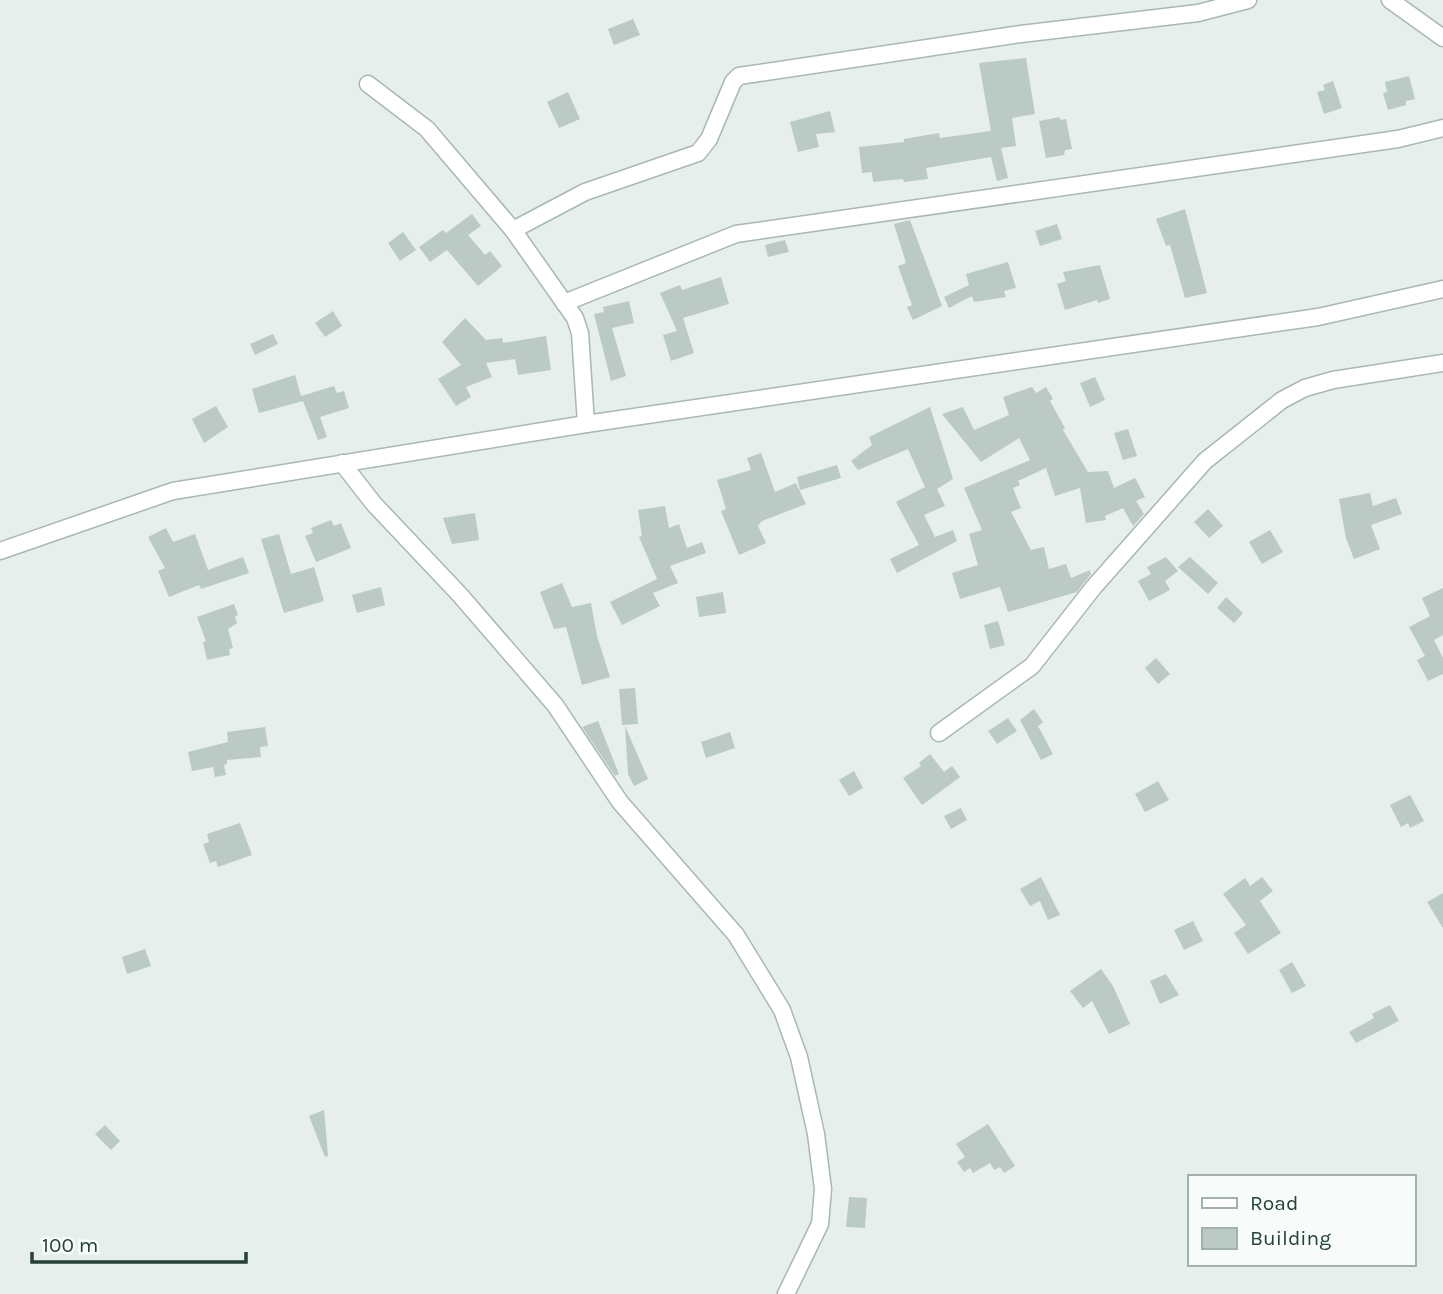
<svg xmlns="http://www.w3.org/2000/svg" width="1443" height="1294" viewBox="0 0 1443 1294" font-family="Karla,sans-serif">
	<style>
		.building { fill: #bbcac4 }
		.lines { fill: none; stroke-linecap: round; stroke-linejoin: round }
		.minor-casing { stroke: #a8b8b2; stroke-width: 19 }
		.minor { stroke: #fff; stroke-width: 16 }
	</style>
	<rect width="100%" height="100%" fill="#e6efeb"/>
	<!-- building -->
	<g class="building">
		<polygon points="633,19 640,35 614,45 608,29"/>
		<polygon points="1026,58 1035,114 1012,118 1016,146 1001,148 1008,178 997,181 991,157 926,168 928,179 904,182 903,179 873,182 872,172 862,173 859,147 904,142 904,139 939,133 940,138 991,131 979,63"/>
		<polygon points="1409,76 1415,99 1406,101 1406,105 1388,110 1383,93 1387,92 1385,82"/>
		<polygon points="1333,81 1342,108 1324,114 1317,92 1325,90 1323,85"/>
		<polygon points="568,92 580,119 559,128 547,102"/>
		<polygon points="830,111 835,132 816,134 819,147 798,152 790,122"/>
		<polygon points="1060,117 1060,120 1066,119 1072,149 1065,150 1064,155 1046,158 1039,121"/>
		<polygon points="1185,209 1207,293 1185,298 1170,245 1166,246 1156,219"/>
		<polygon points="472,214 481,226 468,235 485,255 490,251 502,266 478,286 447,250 430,262 419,247 443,230 446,233"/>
		<polygon points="910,220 942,306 913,320 907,307 912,305 898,266 906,263 894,224"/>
		<polygon points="1057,224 1062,239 1040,246 1035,231"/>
		<polygon points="403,232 416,250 400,261 388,243"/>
		<polygon points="785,240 789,252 768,257 765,245"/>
		<polygon points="1008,262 1016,288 1004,291 1006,297 974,302 972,296 949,308 944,297 969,285 966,274"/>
		<polygon points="1100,265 1110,299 1098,303 1097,300 1065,310 1057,284 1066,281 1063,272"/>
		<polygon points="721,277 729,304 683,318 694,353 671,361 663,335 677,331 660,293 680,285 682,290"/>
		<polygon points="629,301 634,323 612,328 626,376 611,381 594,314 604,312 603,307"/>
		<polygon points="333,311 342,326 325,337 315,323"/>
		<polygon points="465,318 486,340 502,338 503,343 546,336 551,370 518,375 515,359 486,363 492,377 466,387 471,397 456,406 438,379 461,365 442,342"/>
		<polygon points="273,334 278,344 255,355 250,344"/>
		<polygon points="295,375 301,396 334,386 337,393 344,391 349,408 320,417 327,437 318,440 303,401 259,413 252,389"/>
		<polygon points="1095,377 1105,400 1090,407 1080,383"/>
		<polygon points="1032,387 1036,393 1046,387 1053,399 1050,401 1065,428 1063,430 1088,472 1108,471 1114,488 1135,478 1145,497 1136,501 1144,514 1133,526 1123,508 1105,516 1106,520 1086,523 1080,488 1055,496 1046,468 1018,481 1020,485 1013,488 1021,508 1011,512 1031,550 1044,547 1049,569 1066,564 1071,578 1090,570 1091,574 1077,592 1008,612 1000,587 960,599 952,573 978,565 969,534 982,530 964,488 1030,460 1019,438 981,462 942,414 963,407 974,430 1009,415 1003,397"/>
		<polygon points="216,406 228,427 204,443 192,419"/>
		<polygon points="930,407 953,479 937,489 945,506 924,515 935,537 953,530 957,541 897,573 890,559 919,545 896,502 925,487 908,449 858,470 851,461 872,445 869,437"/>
		<polygon points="1128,429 1137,456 1123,460 1114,433"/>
		<polygon points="761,453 775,492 796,483 806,504 762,521 758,526 766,543 739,555 721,511 726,509 717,480 751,470 747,458"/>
		<polygon points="837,465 841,478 800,490 797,477"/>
		<polygon points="1370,493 1373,506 1396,498 1402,514 1371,525 1380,549 1354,559 1346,538 1339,499"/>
		<polygon points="665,506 669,528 679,524 687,548 702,542 706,553 670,566 678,583 653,593 660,606 622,625 610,602 657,579 639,537 642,536 638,510"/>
		<polygon points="1208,509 1223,526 1209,538 1194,522"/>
		<polygon points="475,513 479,540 452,544 443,518"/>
		<polygon points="331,520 334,526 341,523 351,548 316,562 305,536 313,533 311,528"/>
		<polygon points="166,528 173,542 195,534 208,570 243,557 249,573 201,589 199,585 169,597 158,571 165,568 148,537"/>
		<polygon points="1270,530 1283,552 1262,564 1249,542"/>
		<polygon points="279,534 291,574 314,567 324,601 284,613 261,539"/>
		<polygon points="1166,557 1178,571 1165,581 1170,590 1149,601 1138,581 1151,574 1147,567"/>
		<polygon points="1190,557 1218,583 1208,594 1178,567"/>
		<polygon points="562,583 572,607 591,603 597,636 610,677 582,685 566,627 554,629 540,592"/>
		<polygon points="381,587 385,605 357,613 352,595"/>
		<polygon points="1443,588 1443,635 1434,640 1443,658 1443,674 1428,681 1417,660 1425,656 1409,627 1430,616 1422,598"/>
		<polygon points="723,592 726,613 699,617 696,597"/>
		<polygon points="1226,597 1243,613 1234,623 1217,608"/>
		<polygon points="234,604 238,615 235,616 237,623 228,629 233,648 229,649 230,655 207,660 203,642 206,641 197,617"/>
		<polygon points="998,621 1005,645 990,649 984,625"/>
		<polygon points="1156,658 1170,674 1158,684 1145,668"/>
		<polygon points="635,688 638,724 622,725 619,689"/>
		<polygon points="1034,709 1043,722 1038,726 1053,754 1041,760 1020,720"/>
		<polygon points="1008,718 1017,731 997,744 988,731"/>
		<polygon points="598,721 619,774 615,776 582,727"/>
		<polygon points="625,726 648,779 634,786 628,774"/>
		<polygon points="265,727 268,746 260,747 261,757 227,760 227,764 224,765 226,775 215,777 213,767 192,771 188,752 228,742 227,732"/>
		<polygon points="730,732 735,748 706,758 701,742"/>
		<polygon points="930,754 944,772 952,766 960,777 922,805 903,778 921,766 919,763"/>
		<polygon points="854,771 863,788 849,796 839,780"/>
		<polygon points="1158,781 1169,800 1145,812 1135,794"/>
		<polygon points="1410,795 1424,821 1410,828 1408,823 1401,827 1390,805"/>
		<polygon points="961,808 967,820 951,829 944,816"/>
		<polygon points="240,823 252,855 218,867 216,861 210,863 203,844 209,842 207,834"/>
		<polygon points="1041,877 1060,915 1048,920 1040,901 1030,906 1020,889"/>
		<polygon points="1262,877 1273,891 1260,901 1281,933 1248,954 1234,933 1246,925 1223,894 1245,878 1250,886"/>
		<polygon points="1443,893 1443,928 1427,902"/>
		<polygon points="1193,921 1203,941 1184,950 1174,930"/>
		<polygon points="145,949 151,966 127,974 122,957"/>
		<polygon points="1292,962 1306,986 1292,993 1279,970"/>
		<polygon points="1101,969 1113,986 1130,1024 1109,1034 1092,1001 1083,1008 1070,991"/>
		<polygon points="1166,974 1179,995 1160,1004 1150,981"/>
		<polygon points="1390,1005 1399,1021 1356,1043 1349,1032 1374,1018 1372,1014"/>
		<polygon points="324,1110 328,1156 325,1157 309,1116"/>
		<polygon points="988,1124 1015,1166 1004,1173 1000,1167 994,1170 990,1163 973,1173 970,1168 964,1172 957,1162 965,1157 956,1144"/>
		<polygon points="105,1125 120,1141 111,1150 95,1134"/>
		<polygon points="849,1197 867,1198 865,1228 846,1227"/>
	</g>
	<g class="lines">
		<!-- minor casing -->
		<g class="minor-casing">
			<g id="minor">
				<polyline points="1390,0 1443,38"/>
				<polyline points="368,84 427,129 513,230 575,318 580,333 586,424"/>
				<polyline points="513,230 585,192 698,153 709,139 733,82 739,76 1021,34 1198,13 1248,0"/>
				<polyline points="564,303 736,234 1398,139 1443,128"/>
				<polyline points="342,463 374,504 460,595 555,705 620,802 736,935 782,1010 799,1057 816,1134 823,1189 820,1224 786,1294"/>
				<polyline points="0,551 173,491 586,424 1318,317 1443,289"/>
				<polyline points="939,733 1032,666 1093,588 1205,461 1282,400 1305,388 1333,380 1443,363"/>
			</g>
		</g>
		<!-- minor -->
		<use href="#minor" class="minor"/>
	</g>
	<!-- legend -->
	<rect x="1188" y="1175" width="228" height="91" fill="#f7fbf9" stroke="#a3b1ad" stroke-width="2"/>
	<rect x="1202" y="1198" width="35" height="10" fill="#ffffff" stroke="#a3b1ad" stroke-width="2"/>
	<text x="1250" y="1210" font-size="21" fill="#24423a">Road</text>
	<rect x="1202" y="1228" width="35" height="21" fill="#bbcac4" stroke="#a3b1ad" stroke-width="2"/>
	<text x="1250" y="1245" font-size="21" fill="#24423a">Building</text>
	<!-- scale -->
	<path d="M32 1252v10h214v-10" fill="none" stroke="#24423a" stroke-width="3.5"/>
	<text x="42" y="1252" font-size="21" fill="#24423a" stroke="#f7fbf9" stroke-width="5" paint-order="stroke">100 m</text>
</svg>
